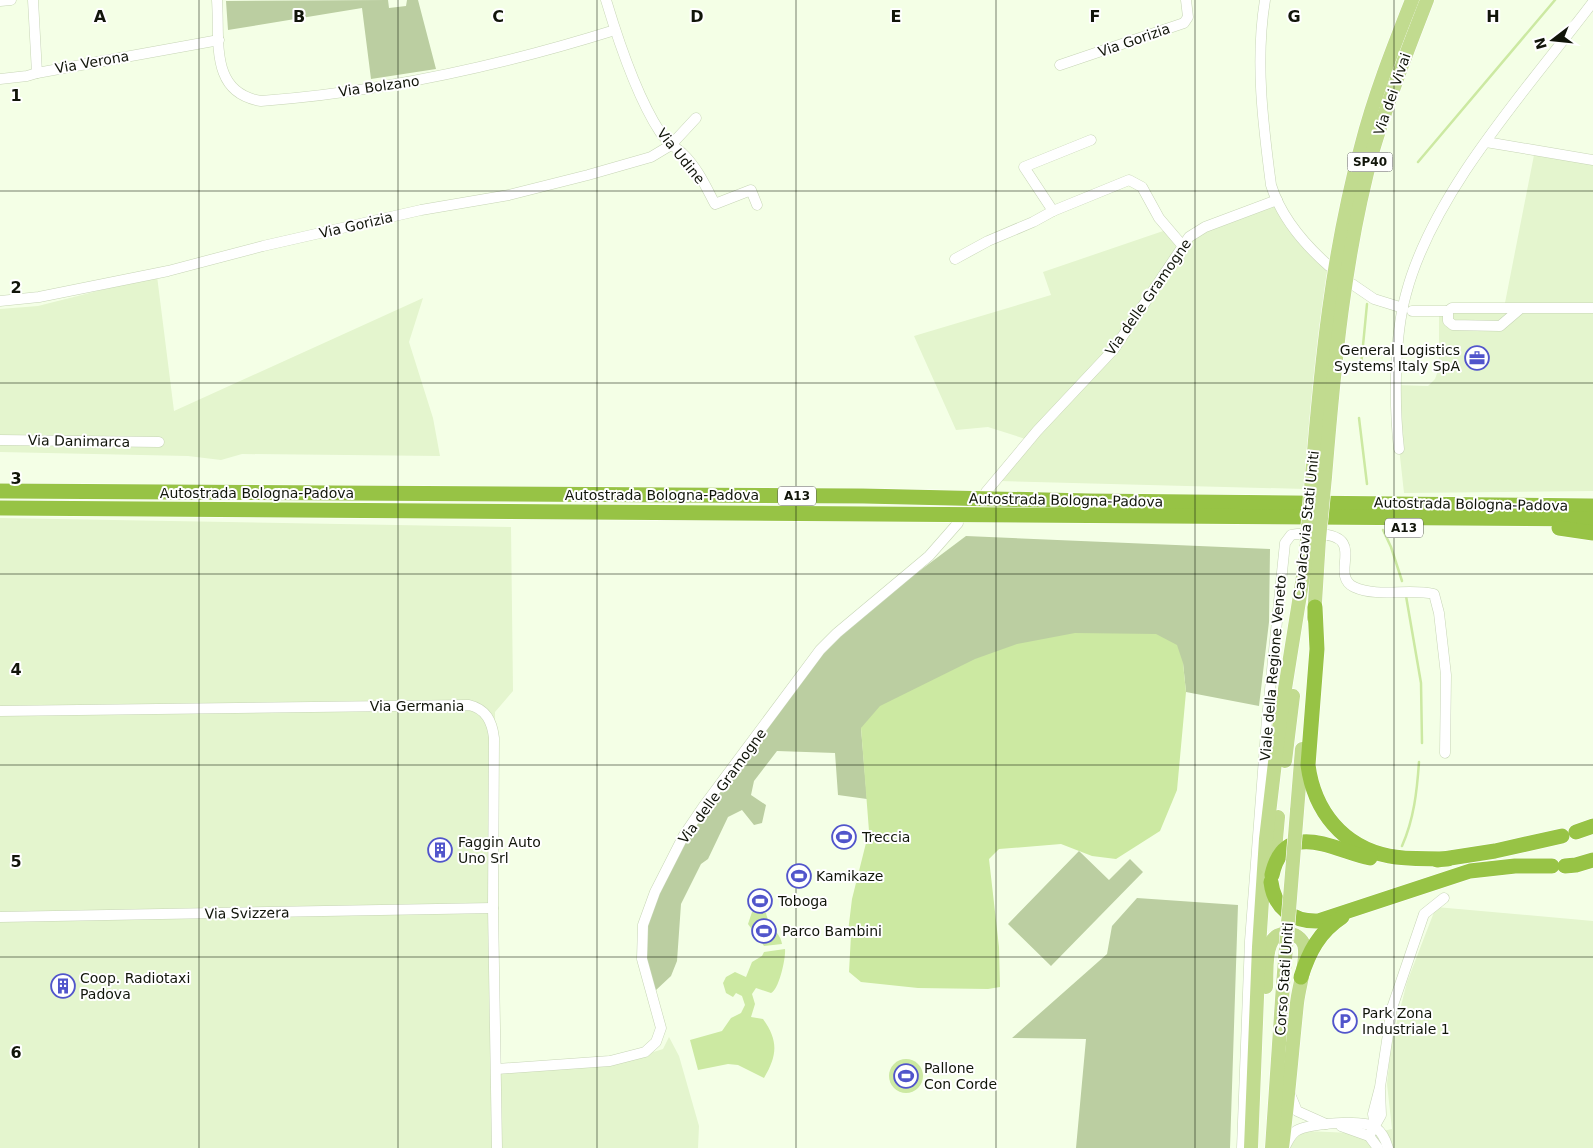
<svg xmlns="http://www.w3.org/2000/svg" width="1593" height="1148" viewBox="0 0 1593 1148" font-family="'DejaVu Sans',sans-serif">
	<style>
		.built { fill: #e4f5ce }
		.green { fill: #bbcea1 }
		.water { fill: #cce9a2 }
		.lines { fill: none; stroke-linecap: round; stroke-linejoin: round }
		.stream { stroke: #cce9a2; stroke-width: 2.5 }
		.minor-casing { stroke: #c7d5b6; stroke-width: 11 }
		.major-casing { stroke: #fff; stroke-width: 15 }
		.highway-casing { stroke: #fff; stroke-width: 16 }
		.minor { stroke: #fff; stroke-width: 10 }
		.major { stroke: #c1db8f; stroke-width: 14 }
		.highway { stroke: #97c345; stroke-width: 15 }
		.major-bridge-casing { stroke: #fff; stroke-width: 15; stroke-linecap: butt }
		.major-bridge { stroke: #c1db8f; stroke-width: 14 }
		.grid { fill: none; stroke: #11150a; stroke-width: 1; stroke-opacity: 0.55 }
		.labels { text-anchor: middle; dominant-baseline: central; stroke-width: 4; stroke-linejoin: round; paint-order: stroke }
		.shield { fill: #fff; stroke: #585b54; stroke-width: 1 }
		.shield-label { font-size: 12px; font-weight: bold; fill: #11150a }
		.street-label { font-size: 14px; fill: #11150a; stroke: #fff }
		.poi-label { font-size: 14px; fill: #11150a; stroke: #fff; text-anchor: start }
		.grid-label { font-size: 16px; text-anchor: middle; font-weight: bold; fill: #11150a; stroke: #fff; stroke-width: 4; stroke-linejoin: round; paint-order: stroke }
	</style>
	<rect width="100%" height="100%" fill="#f4ffe6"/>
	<!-- built -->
	<g class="built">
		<polygon points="1535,150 1593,161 1593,491 1404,493 1396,420 1396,385 1428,386 1435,379 1439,368 1439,308 1504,308"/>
		<polygon points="1277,200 1329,267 1319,333 1305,489 1000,481 1035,442 988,427 956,430 914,336 1051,295 1043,272 1169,229 1182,245 1189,238"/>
		<polygon points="157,276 174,411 423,298 409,342 433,418 440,456 242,454 221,460 188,456 0,452 0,309 38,306"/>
		<polygon points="0,518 511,527 513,691 495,712 500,1068 647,1054 663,1049 669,1037 679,1056 699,1126 698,1148 0,1148"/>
		<polygon points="1436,907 1593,921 1593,1148 1290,1148 1290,1142 1305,1131 1352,1133 1359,1136 1392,1129 1387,1084 1391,1045 1407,982"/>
	</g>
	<!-- green -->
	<g class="green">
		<polygon points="388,0 389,8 406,6 407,0 418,0 436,69 371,79 362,8 228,30 226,1"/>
		<polygon points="966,536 1270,549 1269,622 1259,706 1186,692 1183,663 861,728 867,799 838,795 835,753 777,751 754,781 751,795 766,805 762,823 754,825 742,810 728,817 708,859 701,864 681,904 677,961 671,976 655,991 646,958 646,927 652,890 685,835 822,650 858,617"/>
		<polygon points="1079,851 1109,880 1130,859 1143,872 1051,966 1008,924"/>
		<polygon points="1137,898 1238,905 1230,1148 1076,1148 1086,1039 1012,1038 1107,954 1112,926"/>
	</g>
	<!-- water -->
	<g class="water">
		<polygon points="1075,633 1156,634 1177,645 1183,663 1186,692 1177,790 1160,831 1116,859 1092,856 1061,844 999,849 989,859 999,947 1000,987 988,989 918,988 861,982 849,972 851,935 848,932 852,899 869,831 861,728 880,706 975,659 1017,644"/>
		<path d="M752,912L766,913C769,928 781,933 782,944L764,946L748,924Z"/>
		<path d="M785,949C786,958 779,990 771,993L756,988L752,994L755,1004L751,1017L763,1019C779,1041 777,1056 764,1078L738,1065L728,1064L698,1070L690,1040L722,1031L731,1018L741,1013L745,1005L742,996L736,993L733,997L726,993L723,983L726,977L735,972L746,977L752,962L762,956L764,952Z"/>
		<circle cx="906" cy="1076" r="17"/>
	</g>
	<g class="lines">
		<!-- stream -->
		<g class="stream">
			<polyline points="1418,162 1555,0"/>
			<polyline points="1361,366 1367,304"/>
			<polyline points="1359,418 1367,484"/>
			<polyline points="1383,530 1391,547 1402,581"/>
			<polyline points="1406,596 1421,683 1422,743"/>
			<path d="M1402,846C1414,819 1417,791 1419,762"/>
		</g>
		<!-- minor casing -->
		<g class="minor-casing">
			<g id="minor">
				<polyline points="33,0 37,73 219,40"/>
				<path d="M217,0C220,40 209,93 261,101C381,92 500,66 615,30"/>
				<path d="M606,0C618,40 637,97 660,132C666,141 674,146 682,153C697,167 706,187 715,204L751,190L757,205"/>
				<path d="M1265,0C1255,61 1263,124 1271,185C1281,217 1304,244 1329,266"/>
				<polyline points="0,1 11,0"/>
				<polyline points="1060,65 1184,23 1188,17 1186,0"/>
				<polyline points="0,79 27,76 37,73"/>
				<polyline points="1486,142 1593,160"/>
				<polyline points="1053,211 1024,167 1091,140"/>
				<polyline points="955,259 988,241 1033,222 1053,211 1129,180 1142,187 1159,218 1182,245"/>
				<polyline points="1352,284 1374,299 1403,308"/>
				<polyline points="0,301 39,297 168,271 263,246 421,210 509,195 588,175 651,157 671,145 696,118"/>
				<polyline points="1521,308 1500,326 1453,325 1448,321 1448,311 1452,308 1593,308"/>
				<polyline points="1412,311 1448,311"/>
				<polyline points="0,440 159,442"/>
				<path d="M1399,449C1394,405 1394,337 1406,294C1433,191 1529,87 1593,2"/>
				<polyline points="986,492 1037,431 1114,349 1189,237 1205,227 1277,200"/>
				<path d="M0,711L469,705C486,709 492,721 494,738L493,908L497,1148"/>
				<polyline points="0,917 493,908"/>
				<polyline points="497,1069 610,1061 645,1052 656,1042 661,1028 642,959 643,925 655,892 684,835 703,807 820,650 837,633 929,556 958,523"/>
				<polyline points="1290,1094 1297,1111 1326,1124"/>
				<polyline points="1341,1126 1369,1136 1378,1148"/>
				<polyline points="1375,1127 1373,1114 1380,1087 1392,1008 1424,914 1444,898"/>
				<polyline points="1369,1136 1381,1115 1380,1090"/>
				<path d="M1285,1147C1288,1141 1290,1135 1296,1131C1308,1123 1365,1119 1376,1128C1383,1133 1386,1141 1388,1148"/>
				<path d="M1242,1148L1250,941L1267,719L1285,543L1291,535C1300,533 1309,534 1318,534C1369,536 1328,574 1354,587C1378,598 1409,588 1434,594L1439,613L1446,675L1445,753"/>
			</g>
		</g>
		<!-- major casing -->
		<g class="major-casing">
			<g id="major">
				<path d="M1312,476C1321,365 1332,254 1361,147C1374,96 1393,48 1412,0"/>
				<path d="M1325,477C1334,367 1344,256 1373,150C1388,99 1408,49 1427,0"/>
				<polyline points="1314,618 1319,539"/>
				<polyline points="1285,761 1293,696"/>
				<polyline points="1297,811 1302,749"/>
				<polyline points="1274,861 1278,817"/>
				<path d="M1266,987C1267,974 1265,957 1270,945C1276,927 1304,931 1305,950C1306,966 1299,986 1297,1003C1292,1051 1288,1100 1282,1148"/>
				<polyline points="1251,1148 1259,947 1266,839 1280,720 1304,570 1307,539"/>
				<polyline points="1272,1148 1283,985"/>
			</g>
		</g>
		<!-- highway casing -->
		<g class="highway-casing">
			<g id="highway">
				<polyline points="0,491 863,496 1090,501 1593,506"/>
				<polyline points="0,508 1593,519"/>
				<polyline points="1559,528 1593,533"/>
				<path d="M1315,607L1317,649L1308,765C1314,811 1343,847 1389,856C1408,860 1429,858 1448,859"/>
				<polyline points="1576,832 1593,826"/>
				<polyline points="1437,860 1495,851 1562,836"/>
				<polyline points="1565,866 1576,865 1593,860"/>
				<path d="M1272,875C1285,817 1335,851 1370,858"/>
				<path d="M1271,882C1274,907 1292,922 1318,921L1470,871L1515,866H1552"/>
				<path d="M1301,977C1309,952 1319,932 1342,917"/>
			</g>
		</g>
		<!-- minor -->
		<use href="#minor" class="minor"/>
		<!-- major -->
		<use href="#major" class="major"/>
		<!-- highway -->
		<use href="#highway" class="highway"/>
		<!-- major-bridge casing -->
		<g class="major-bridge-casing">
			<g id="major-bridge">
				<polyline points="1307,539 1312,476"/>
				<polyline points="1319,539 1325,477"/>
				<polyline points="1283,985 1297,811"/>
			</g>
		</g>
		<!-- major-bridge -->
		<use href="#major-bridge" class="major-bridge"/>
	</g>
	<!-- grid -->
	<path class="grid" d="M199,0V1148M398,0V1148M597,0V1148M796,0V1148M996,0V1148M1195,0V1148M1394,0V1148M0,191H1593M0,383H1593M0,574H1593M0,765H1593M0,957H1593"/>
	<!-- icons -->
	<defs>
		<g id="office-ring" transform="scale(1.25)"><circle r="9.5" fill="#fff" stroke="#5155cb" stroke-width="1.5"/><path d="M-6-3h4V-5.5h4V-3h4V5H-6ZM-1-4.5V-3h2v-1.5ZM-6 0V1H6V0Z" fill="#5155cb"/></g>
		<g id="stadium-ring" transform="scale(1.25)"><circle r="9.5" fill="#fff" stroke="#5155cb" stroke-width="1.5"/><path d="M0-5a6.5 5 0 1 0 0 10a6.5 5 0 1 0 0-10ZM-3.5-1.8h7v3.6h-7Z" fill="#5155cb"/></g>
		<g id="building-ring" transform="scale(1.25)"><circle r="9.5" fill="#fff" stroke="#5155cb" stroke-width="1.5"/><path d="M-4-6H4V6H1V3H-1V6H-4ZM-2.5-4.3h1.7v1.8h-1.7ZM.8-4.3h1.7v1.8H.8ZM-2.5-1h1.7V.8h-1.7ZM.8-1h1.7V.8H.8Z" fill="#5155cb"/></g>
		<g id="parking-ring" transform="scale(1.25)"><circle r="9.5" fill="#fff" stroke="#5155cb" stroke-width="1.5"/><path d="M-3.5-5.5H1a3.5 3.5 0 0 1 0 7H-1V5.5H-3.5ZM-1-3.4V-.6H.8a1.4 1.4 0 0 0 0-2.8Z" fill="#5155cb"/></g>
	</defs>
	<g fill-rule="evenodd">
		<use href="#office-ring" x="1477" y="358"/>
		<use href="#stadium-ring" x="844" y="837"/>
		<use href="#building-ring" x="440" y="850"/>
		<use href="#stadium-ring" x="799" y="876"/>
		<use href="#stadium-ring" x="760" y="901"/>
		<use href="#stadium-ring" x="764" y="931"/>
		<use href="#building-ring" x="63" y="986"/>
		<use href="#parking-ring" x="1345" y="1021"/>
		<use href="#stadium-ring" x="906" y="1076"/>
	</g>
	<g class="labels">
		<!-- shield labels -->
		<g class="shield">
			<rect x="1347.5" y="152.5" width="45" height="19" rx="4"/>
			<rect x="778" y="486.5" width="38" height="19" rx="4"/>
			<rect x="1385" y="518.5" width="38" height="19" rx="4"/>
		</g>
		<g class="shield-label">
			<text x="1370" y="162">SP40</text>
			<text x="797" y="496">A13</text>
			<text x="1404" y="528">A13</text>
		</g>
		<!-- street labels -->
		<g class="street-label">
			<text transform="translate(1134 40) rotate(-19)">Via Gorizia</text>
			<text transform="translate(92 62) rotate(-10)">Via Verona</text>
			<text transform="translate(379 86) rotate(-8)">Via Bolzano</text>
			<text transform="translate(1392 94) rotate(-71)">Via dei Vivai</text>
			<text transform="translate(681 156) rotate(51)">Via Udine</text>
			<text transform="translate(356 225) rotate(-13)">Via Gorizia</text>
			<text transform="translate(1148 297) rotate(-55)">Via delle Gramogne</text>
			<text transform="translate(79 441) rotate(1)">Via Danimarca</text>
			<text x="257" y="493">Autostrada Bologna-Padova</text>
			<text x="662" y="495">Autostrada Bologna-Padova</text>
			<text transform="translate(1066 500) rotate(1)">Autostrada Bologna-Padova</text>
			<text transform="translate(1471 504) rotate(1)">Autostrada Bologna-Padova</text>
			<text transform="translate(1306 525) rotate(-84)">Cavalcavia Stati Uniti</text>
			<text transform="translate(1273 668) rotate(-85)">Viale della Regione Veneto</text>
			<text x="417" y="706">Via Germania</text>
			<text transform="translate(722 786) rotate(-54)">Via delle Gramogne</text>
			<text transform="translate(247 913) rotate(-1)">Via Svizzera</text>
			<text transform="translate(1284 979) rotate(-86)">Corso Stati Uniti</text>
		</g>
		<!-- poi labels -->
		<g class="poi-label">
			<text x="1460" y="350" text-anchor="end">General Logistics<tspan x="1460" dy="16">Systems Italy SpA</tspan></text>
			<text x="862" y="837">Treccia</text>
			<text x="458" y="842">Faggin Auto<tspan x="458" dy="16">Uno Srl</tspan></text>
			<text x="816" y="876">Kamikaze</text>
			<text x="778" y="901">Toboga</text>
			<text x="782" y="931">Parco Bambini</text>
			<text x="80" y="978">Coop. Radiotaxi<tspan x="80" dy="16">Padova</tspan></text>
			<text x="1362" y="1013">Park Zona<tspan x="1362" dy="16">Industriale 1</tspan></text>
			<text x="924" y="1068">Pallone<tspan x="924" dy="16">Con Corde</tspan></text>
		</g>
	</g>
	<g class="grid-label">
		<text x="100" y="22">A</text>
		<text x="299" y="22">B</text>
		<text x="498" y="22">C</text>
		<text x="697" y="22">D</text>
		<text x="896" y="22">E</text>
		<text x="1095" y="22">F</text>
		<text x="1294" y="22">G</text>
		<text x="1493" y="22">H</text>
		<text x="16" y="101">1</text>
		<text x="16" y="293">2</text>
		<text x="16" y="484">3</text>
		<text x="16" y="675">4</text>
		<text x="16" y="867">5</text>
		<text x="16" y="1058">6</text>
	</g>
	<!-- north arrow -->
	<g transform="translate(1553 40) rotate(254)" stroke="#ffffff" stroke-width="4" paint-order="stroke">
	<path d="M0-4L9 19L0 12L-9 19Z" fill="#11150a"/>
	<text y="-8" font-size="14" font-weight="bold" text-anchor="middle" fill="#11150a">N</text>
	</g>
</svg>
